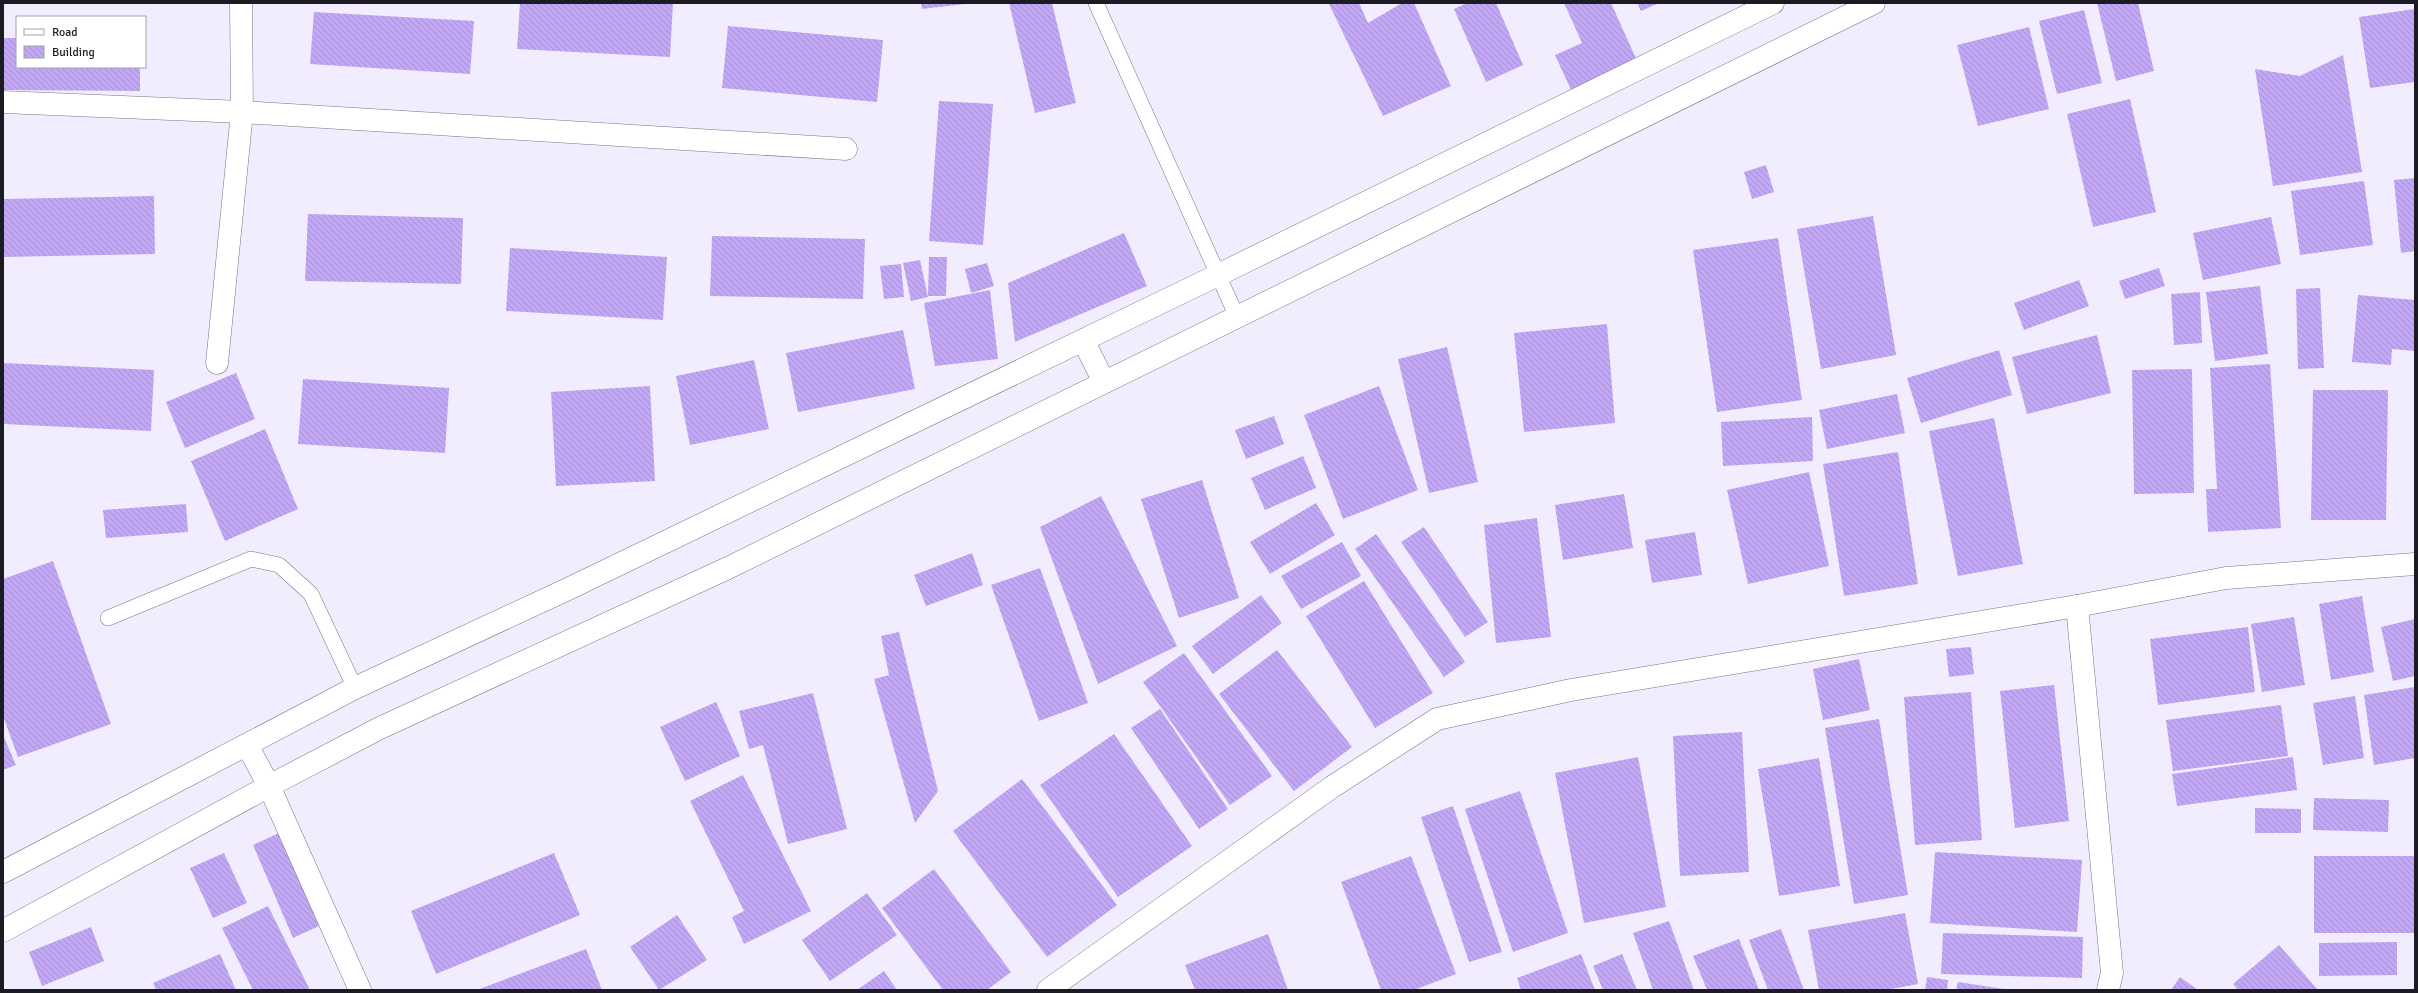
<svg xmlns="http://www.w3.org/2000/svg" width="2418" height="993" viewBox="0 0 2418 993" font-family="Signika,sans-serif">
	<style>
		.building { fill: url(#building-back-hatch) }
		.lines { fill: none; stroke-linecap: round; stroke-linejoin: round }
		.lane-casing { stroke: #7a7487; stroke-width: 16 }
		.street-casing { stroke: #7a7487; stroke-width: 23 }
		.lane { stroke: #fff; stroke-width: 15 }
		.street { stroke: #fff; stroke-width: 22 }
	</style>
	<defs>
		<pattern id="building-back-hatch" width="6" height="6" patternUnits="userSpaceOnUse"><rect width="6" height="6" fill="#c2a7f6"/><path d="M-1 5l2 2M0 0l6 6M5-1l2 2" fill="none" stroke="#a68fd3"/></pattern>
	</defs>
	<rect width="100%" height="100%" fill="#f2edfe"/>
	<!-- building -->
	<g class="building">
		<polygon points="520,3 673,3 670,57 517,49"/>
		<polygon points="921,3 965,3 965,4 922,9"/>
		<polygon points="1009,3 1052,3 1076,103 1035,113"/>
		<polygon points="1332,3 1359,3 1368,23 1402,3 1414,3 1451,86 1383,116 1329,4"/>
		<polygon points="1467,3 1496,3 1523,65 1486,82 1454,9"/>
		<polygon points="1564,3 1611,3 1638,63 1572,92 1555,55 1582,43"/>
		<polygon points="1637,3 1659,3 1641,11"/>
		<polygon points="2097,3 2138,3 2154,71 2116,81"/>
		<polygon points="2415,9 2415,82 2370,88 2359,17"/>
		<polygon points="2084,10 2102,83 2057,94 2039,21"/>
		<polygon points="314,12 474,21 470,74 310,64"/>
		<polygon points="728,26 883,40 877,102 722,88"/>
		<polygon points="2029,27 2049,109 1978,126 1957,45"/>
		<polygon points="3,38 17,38 17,67 140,67 140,91 3,90"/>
		<polygon points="2343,55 2362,172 2273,186 2255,69 2300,76"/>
		<polygon points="2130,99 2156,212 2093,227 2067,114"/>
		<polygon points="939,101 993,104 983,245 929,241"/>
		<polygon points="1766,165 1774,192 1752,199 1744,172"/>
		<polygon points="2415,178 2415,251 2401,253 2394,180"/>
		<polygon points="2364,181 2373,245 2300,255 2291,191"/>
		<polygon points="154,196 155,254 3,257 3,199"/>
		<polygon points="308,214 463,218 461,284 305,281"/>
		<polygon points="1873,216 1896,355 1821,369 1797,229"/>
		<polygon points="2271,217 2281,264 2203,280 2193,233"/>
		<polygon points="1124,233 1147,286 1015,342 1008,283"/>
		<polygon points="712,236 865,239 863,299 710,296"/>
		<polygon points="1778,238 1802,400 1717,412 1693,250"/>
		<polygon points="510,248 667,257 663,320 506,311"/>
		<polygon points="929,257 947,257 946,296 928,296"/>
		<polygon points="920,260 928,297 911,301 903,263"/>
		<polygon points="987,263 994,286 971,293 965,269"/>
		<polygon points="901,264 904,297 884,299 880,266"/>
		<polygon points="2159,268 2165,286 2125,299 2119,281"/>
		<polygon points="2079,280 2089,306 2024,330 2014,303"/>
		<polygon points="2260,286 2268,354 2215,361 2206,292"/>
		<polygon points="2320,288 2324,368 2298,369 2296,289"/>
		<polygon points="990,290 998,359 935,366 924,303"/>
		<polygon points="2200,292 2202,343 2174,345 2171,294"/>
		<polygon points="2358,295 2415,300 2415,351 2392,349 2391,365 2352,362"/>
		<polygon points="1607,324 1615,423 1524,432 1514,333"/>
		<polygon points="903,330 915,389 798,412 786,353"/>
		<polygon points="2097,335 2111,393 2027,414 2012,357"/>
		<polygon points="1447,347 1478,482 1429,493 1398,359"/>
		<polygon points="1999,350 2012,395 1921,423 1907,378"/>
		<polygon points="754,360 769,429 690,445 676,376"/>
		<polygon points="3,363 154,370 151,431 3,424"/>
		<polygon points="2270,364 2281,528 2208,532 2206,489 2217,489 2210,368"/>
		<polygon points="2192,369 2194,493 2134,494 2132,370"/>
		<polygon points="236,373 255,419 185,448 166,402"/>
		<polygon points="303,379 449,388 445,453 298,444"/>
		<polygon points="650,386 655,481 556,486 551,392"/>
		<polygon points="1379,386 1418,490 1343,519 1304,415"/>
		<polygon points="2313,390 2388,390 2386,520 2311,520"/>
		<polygon points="1897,394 1905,433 1827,449 1819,410"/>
		<polygon points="1274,416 1284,444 1246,459 1235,430"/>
		<polygon points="1812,417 1813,461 1723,466 1721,422"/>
		<polygon points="1994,418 2023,564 1958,576 1929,431"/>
		<polygon points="265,429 298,509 225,541 191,461"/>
		<polygon points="1898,452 1918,584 1844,596 1823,464"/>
		<polygon points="1303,456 1316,488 1265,510 1251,478"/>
		<polygon points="1809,472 1829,566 1748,584 1727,490"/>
		<polygon points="1202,480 1239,598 1179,618 1141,499"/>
		<polygon points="1624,494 1633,548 1563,560 1555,505"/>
		<polygon points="1101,496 1177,646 1098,684 1040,527"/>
		<polygon points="1316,503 1335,535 1270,574 1250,542"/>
		<polygon points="186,504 188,532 106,538 103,510"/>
		<polygon points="1537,518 1551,637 1496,643 1484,525"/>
		<polygon points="1424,527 1488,622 1465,637 1401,542"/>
		<polygon points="1695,532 1702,575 1652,583 1645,540"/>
		<polygon points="1376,534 1465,662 1444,677 1355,549"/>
		<polygon points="1342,542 1361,576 1301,609 1281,576"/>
		<polygon points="972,553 983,585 926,606 914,575"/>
		<polygon points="53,561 111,724 18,757 3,716 3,579"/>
		<polygon points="1040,568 1088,703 1039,721 991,585"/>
		<polygon points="1364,581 1433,693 1375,728 1306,616"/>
		<polygon points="1261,595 1282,623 1213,674 1192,646"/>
		<polygon points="2362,596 2374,672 2331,680 2319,604"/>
		<polygon points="2294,617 2305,685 2262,692 2251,624"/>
		<polygon points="2415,619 2415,676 2393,681 2381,627"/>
		<polygon points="2248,627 2255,692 2158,705 2150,639"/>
		<polygon points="899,632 938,791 915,823 874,679 889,675 881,636"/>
		<polygon points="1971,647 1974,674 1949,677 1946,649"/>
		<polygon points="1277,650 1352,747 1294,791 1219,694"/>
		<polygon points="1184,653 1272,776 1230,805 1143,682"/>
		<polygon points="1859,659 1870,710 1823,720 1813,669"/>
		<polygon points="2054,685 2069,821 2015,828 2000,691"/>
		<polygon points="2415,687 2415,758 2374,765 2364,695"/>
		<polygon points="1971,692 1982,840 1915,845 1904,697"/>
		<polygon points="813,693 847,829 788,844 763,745 749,749 739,711"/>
		<polygon points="2355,696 2364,758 2323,765 2313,703"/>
		<polygon points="716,702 740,756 685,781 660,727"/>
		<polygon points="2281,705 2288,756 2173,771 2166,720"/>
		<polygon points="1160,709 1228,809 1199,829 1131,728"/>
		<polygon points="1879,719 1908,895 1854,904 1825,728"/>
		<polygon points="1742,732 1749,872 1680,876 1673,736"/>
		<polygon points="1114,734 1192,846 1118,897 1040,785"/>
		<polygon points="3,735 16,765 3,770"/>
		<polygon points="1638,757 1666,907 1584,923 1555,773"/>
		<polygon points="2293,757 2297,790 2177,806 2172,774"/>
		<polygon points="1819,758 1840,886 1779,896 1758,769"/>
		<polygon points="743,775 811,911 744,944 732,917 744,911 690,801"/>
		<polygon points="1022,779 1117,905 1047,957 953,831"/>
		<polygon points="1520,791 1568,933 1513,952 1465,809"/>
		<polygon points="2314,798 2389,800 2388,832 2313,830"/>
		<polygon points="1453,806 1502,952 1469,962 1421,817"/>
		<polygon points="2255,808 2301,809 2301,833 2255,833"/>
		<polygon points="279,833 319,926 293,938 253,845"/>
		<polygon points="1935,852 2082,860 2077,932 1930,923"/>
		<polygon points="224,853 247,903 213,918 190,868"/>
		<polygon points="554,853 580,915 436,974 411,911"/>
		<polygon points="1411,856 1456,974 1414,990 1381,990 1341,882"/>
		<rect x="2314" y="856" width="101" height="77"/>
		<polygon points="934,869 1011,972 987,990 943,990 882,908"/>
		<polygon points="867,893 897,935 830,981 802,940"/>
		<polygon points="268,906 310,990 253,990 222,928"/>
		<polygon points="1905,913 1918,984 1886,990 1819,990 1808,930"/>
		<polygon points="677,915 707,960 659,990 630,947"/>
		<polygon points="1669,921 1694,990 1653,990 1633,933"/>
		<polygon points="91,927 104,961 42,986 29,952"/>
		<polygon points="1781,929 1804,990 1768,990 1749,940"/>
		<polygon points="1943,933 2083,937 2082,978 1941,974"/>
		<polygon points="1268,934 1288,990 1195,990 1185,965"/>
		<polygon points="1739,939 1759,990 1707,990 1693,956"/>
		<polygon points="2397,942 2397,975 2319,976 2319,943"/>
		<polygon points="2279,945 2318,990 2238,990 2233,984"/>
		<polygon points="586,949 602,990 477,990"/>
		<polygon points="220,954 236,990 156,990 153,983"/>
		<polygon points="1581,954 1595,990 1521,990 1517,978"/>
		<polygon points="1622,954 1637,990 1603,990 1593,966"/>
		<polygon points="884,971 897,990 857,990"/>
		<polygon points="1927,977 1948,980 1947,990 1925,990"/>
		<polygon points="2180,977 2198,990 2171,990"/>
		<polygon points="1958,982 2004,989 2004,990 1956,990"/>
	</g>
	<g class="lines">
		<!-- lane casing -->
		<g class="lane-casing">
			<g id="lane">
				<polyline points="1096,3 1237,317"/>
				<polyline points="108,618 251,559 279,565 311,594 355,688"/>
			</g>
		</g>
		<!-- street casing -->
		<g class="street-casing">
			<g id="street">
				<polyline points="3,102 242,112 846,149"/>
				<polyline points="1083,340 1104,382"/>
				<polyline points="217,363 242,112 241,3"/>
				<polyline points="2077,606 2112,973 2108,990"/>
				<polyline points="247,745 269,786 360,990"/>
				<polyline points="3,872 355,688 568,589 1218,275 1773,3"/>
				<polyline points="3,931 269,786 380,728 728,568 1874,3"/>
				<polyline points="1048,990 1332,787 1437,719 1571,690 2077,606 2226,578 2415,564"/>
			</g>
		</g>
		<!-- lane -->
		<use href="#lane" class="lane"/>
		<!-- street -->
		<use href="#street" class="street"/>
	</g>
	<!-- border -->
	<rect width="2418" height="993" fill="none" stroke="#1c1a22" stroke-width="8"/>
	<!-- legend -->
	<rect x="16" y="16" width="130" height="52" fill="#ffffff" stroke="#a4a3a7"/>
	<rect x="24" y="29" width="20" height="6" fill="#ffffff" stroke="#a4a3a7"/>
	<text x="52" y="36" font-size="12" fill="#1c1a22">Road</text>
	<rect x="24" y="46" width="20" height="12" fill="url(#building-back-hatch)" stroke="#a4a3a7"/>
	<text x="52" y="56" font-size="12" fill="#1c1a22">Building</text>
</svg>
